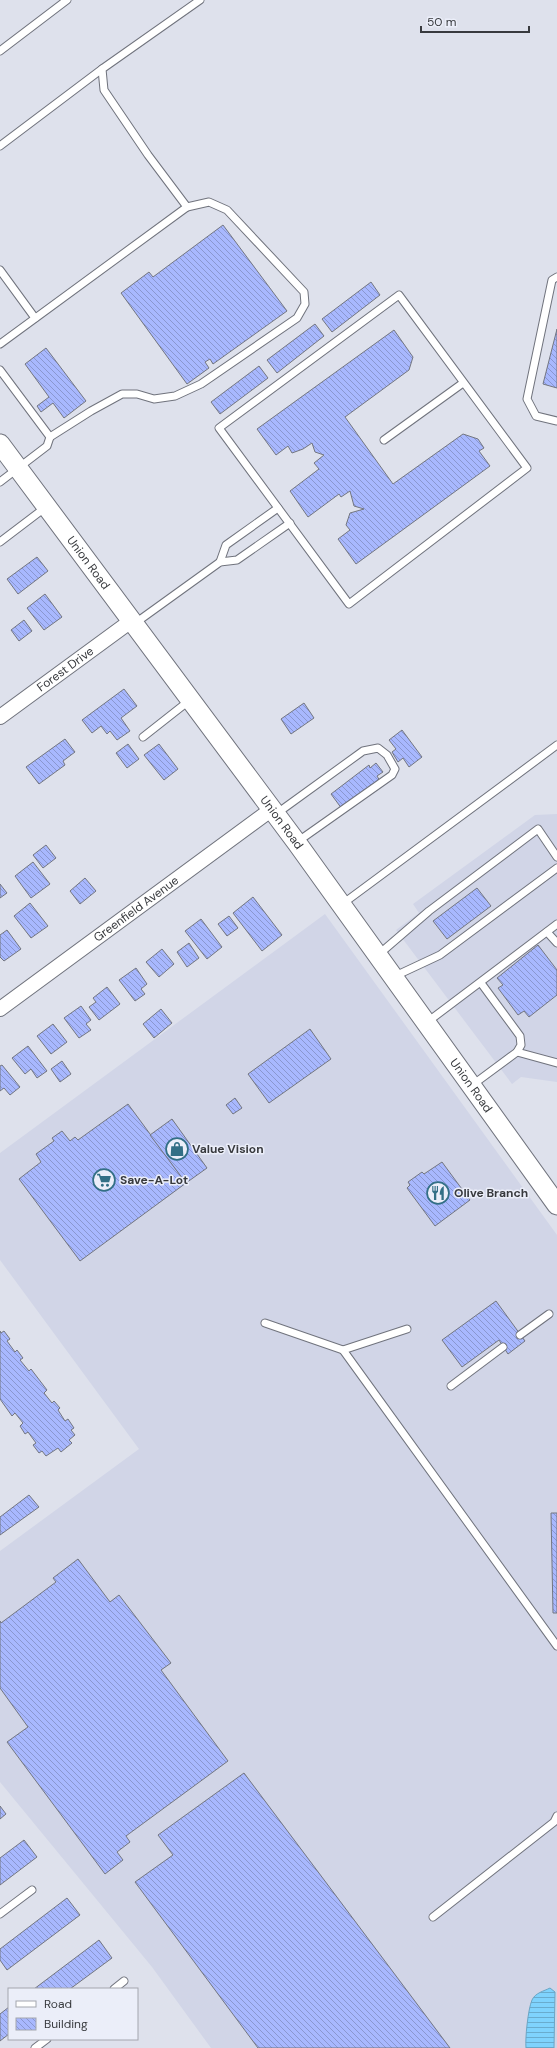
<svg xmlns="http://www.w3.org/2000/svg" width="557" height="2048" viewBox="0 0 557 2048" font-family="'DM Sans',sans-serif">
	<style>
		.built { fill: #d1d5e7 }
		.water { fill: url(#water-rules); stroke: #6aa5c4 }
		.building { fill: url(#building-back-hatch); stroke: #737680 }
		.lines { fill: none; stroke-linecap: round; stroke-linejoin: round }
		.service-casing { stroke: #70737d; stroke-width: 9 }
		.minor-casing { stroke: #70737d; stroke-width: 16 }
		.secondary-casing { stroke: #70737d; stroke-width: 21 }
		.service { stroke: #fff; stroke-width: 7 }
		.minor { stroke: #fff; stroke-width: 14 }
		.secondary { stroke: #fff; stroke-width: 19 }
		.labels { text-anchor: middle; dominant-baseline: central; stroke-width: 3; stroke-linejoin: round; paint-order: stroke }
		.street-label { font-size: 12px; fill: #383a3e; stroke: #ebeef9 }
		.poi-label { font-size: 12px; font-weight: bold; fill: #383a3e; stroke: #ebeef9; text-anchor: start }
	</style>
	<defs>
		<pattern id="water-rules" width="6" height="5" patternUnits="userSpaceOnUse"><rect width="6" height="5" fill="#7fd3fd"/><path d="M0 2.5h6" fill="none" stroke="#69acce"/></pattern>
		<pattern id="building-back-hatch" width="6" height="6" patternUnits="userSpaceOnUse"><rect width="6" height="6" fill="#a8b8fe"/><path d="M-1 5l2 2M0 0l6 6M5-1l2 2" fill="none" stroke="#8a97cf"/></pattern>
	</defs>
	<rect width="100%" height="100%" fill="#dee1ec"/>
	<!-- built -->
	<g class="built">
		<polygon points="557,814 557,1082 521,1077 512,1084 396,930 419,913 413,904 535,815"/>
		<polygon points="325,914 557,1235 557,2048 211,2048 152,1967 0,1782 0,1551 139,1449 0,1260 0,1153"/>
	</g>
	<!-- water -->
	<path class="water" d="M550,1988L555,1992L554,2048H526C525,2039 528,2009 532,2000C535,1993 544,1991 550,1988Z"/>
	<!-- building -->
	<g class="building">
		<polygon points="223,225 287,311 213,364 210,359 205,362 209,368 187,384 121,293 149,272 153,277"/>
		<polygon points="371,282 380,295 332,332 322,319"/>
		<polygon points="315,324 324,336 277,373 267,360"/>
		<polygon points="557,329 557,388 543,384"/>
		<polygon points="394,330 413,357 409,370 345,417 393,484 463,434 478,439 484,448 479,451 490,466 356,564 338,539 350,530 346,525 350,513 364,509 354,506 350,491 341,497 339,494 308,517 290,491 319,469 314,463 324,455 315,452 312,443 303,449 292,453 288,446 276,455 257,429"/>
		<polygon points="46,348 86,401 64,418 53,403 41,412 37,406 49,397 25,364"/>
		<polygon points="259,366 268,378 220,414 211,402"/>
		<polygon points="37,557 48,571 18,594 7,579"/>
		<polygon points="45,594 62,617 44,630 27,608"/>
		<polygon points="24,620 32,631 19,641 11,630"/>
		<polygon points="124,689 137,706 121,718 130,731 117,740 110,731 107,734 101,726 92,733 82,720"/>
		<polygon points="304,703 314,718 291,734 281,719"/>
		<polygon points="402,730 422,757 409,767 403,758 398,762 392,752 396,749 389,740"/>
		<polygon points="65,739 75,752 63,761 65,765 39,784 26,767"/>
		<polygon points="128,744 139,759 127,768 116,753"/>
		<polygon points="159,744 178,769 164,780 144,755"/>
		<polygon points="376,763 383,772 377,776 380,781 342,809 331,794 369,765 370,768"/>
		<polygon points="46,845 56,858 43,868 33,855"/>
		<polygon points="33,862 50,884 31,898 15,876"/>
		<polygon points="85,878 96,891 80,904 70,891"/>
		<polygon points="0,884 7,893 0,898"/>
		<polygon points="477,888 491,906 447,939 433,921"/>
		<polygon points="253,897 282,935 262,951 233,913"/>
		<polygon points="30,903 48,926 31,938 14,916"/>
		<polygon points="229,916 238,928 227,936 218,924"/>
		<polygon points="201,919 222,947 207,959 185,931"/>
		<polygon points="7,930 21,949 4,961 0,957 0,935"/>
		<polygon points="189,943 199,958 187,967 177,952"/>
		<polygon points="538,945 557,970 557,995 529,1017 524,1011 518,1015 498,988 503,985 497,978"/>
		<polygon points="162,949 174,964 159,977 146,962"/>
		<polygon points="136,968 147,984 141,989 145,994 135,1001 119,980"/>
		<polygon points="107,987 120,1004 99,1020 89,1007 96,1002 93,998"/>
		<polygon points="81,1006 91,1020 86,1024 91,1030 79,1038 64,1018"/>
		<polygon points="161,1009 172,1023 154,1038 143,1024"/>
		<polygon points="53,1024 67,1042 51,1054 37,1036"/>
		<polygon points="310,1029 331,1059 269,1103 248,1074"/>
		<polygon points="28,1046 47,1071 37,1078 31,1069 25,1074 12,1058"/>
		<polygon points="62,1061 71,1074 60,1082 51,1069"/>
		<polygon points="2,1065 20,1087 10,1095 4,1088 0,1091 0,1066"/>
		<polygon points="235,1098 242,1108 233,1114 226,1105"/>
		<polygon points="128,1104 186,1183 80,1261 19,1179 41,1162 36,1154 54,1141 52,1138 62,1131 70,1141 75,1137 78,1140"/>
		<polygon points="172,1119 207,1168 186,1183 150,1135"/>
		<polygon points="442,1162 470,1200 435,1226 407,1188 410,1185 408,1182 422,1172 424,1174"/>
		<polygon points="496,1301 525,1341 508,1354 499,1340 462,1367 442,1340"/>
		<polygon points="0,1331 1,1333 4,1331 10,1339 7,1341 15,1352 17,1350 23,1358 20,1360 29,1371 31,1369 47,1390 44,1393 52,1403 54,1401 60,1408 58,1410 65,1421 68,1419 74,1428 71,1430 75,1435 69,1440 72,1443 61,1452 58,1448 46,1456 42,1451 39,1453 33,1445 36,1443 28,1432 25,1434 20,1426 23,1423 15,1413 12,1416 0,1399"/>
		<polygon points="29,1495 39,1507 0,1535 0,1517"/>
		<polygon points="551,1513 557,1513 557,1613 553,1613"/>
		<polygon points="78,1559 110,1602 119,1595 171,1663 161,1670 228,1761 126,1836 130,1842 117,1852 123,1860 105,1874 7,1742 28,1727 0,1688 0,1621 1,1623 56,1582 53,1578"/>
		<polygon points="244,1773 450,2048 258,2048 135,1882 173,1855 158,1835"/>
		<polygon points="0,1806 6,1814 0,1819"/>
		<polygon points="24,1840 37,1857 0,1885 0,1858"/>
		<polygon points="67,1898 80,1915 7,1970 0,1960 0,1949"/>
		<polygon points="99,1940 112,1958 70,1989 34,1989"/>
		<polygon points="9,2007 9,2034 0,2041 0,2014"/>
	</g>
	<g class="lines">
		<!-- service casing -->
		<g class="service-casing">
			<g id="service">
				<polyline points="0,51 67,0"/>
				<polyline points="0,146 102,69"/>
				<polyline points="0,270 35,318"/>
				<polyline points="557,277 552,280 527,399 536,416 557,421"/>
				<polygon points="399,295 527,468 349,604 219,428"/>
				<polyline points="0,344 187,207"/>
				<polyline points="0,370 50,437 47,446 0,482"/>
				<polyline points="50,437 91,411 122,394 137,394 154,399 175,396 201,384 297,318 305,304 304,292 227,210 209,202 187,207 148,155 104,90 102,69 200,0"/>
				<polyline points="384,440 463,383"/>
				<polyline points="0,542 46,507"/>
				<polyline points="220,562 226,545 278,508"/>
				<polyline points="134,624 220,562 237,560 290,523"/>
				<polyline points="143,737 190,700"/>
				<polyline points="276,814 363,751 378,748 387,755 395,769 392,775 297,842"/>
				<polyline points="341,905 557,745"/>
				<polyline points="547,932 557,943"/>
				<polyline points="378,955 429,911 538,829 557,857"/>
				<polyline points="393,977 440,955 557,868"/>
				<polyline points="426,1023 557,924"/>
				<polyline points="517,1052 557,1063"/>
				<polyline points="471,1086 517,1052 521,1045 520,1036 481,983"/>
				<polyline points="265,1323 343,1350 557,1646"/>
				<polyline points="520,1335 549,1314"/>
				<polyline points="343,1350 407,1329"/>
				<polyline points="451,1386 503,1347"/>
				<polyline points="0,1914 32,1890"/>
				<polyline points="433,1917 554,1822 557,1816"/>
				<polyline points="114,1989 124,1981"/>
				<polyline points="35,2048 47,2039"/>
			</g>
		</g>
		<!-- minor casing -->
		<g class="minor-casing">
			<g id="minor">
				<path id="s1" d="M0,717L131,621"/>
				<path id="s2" d="M0,1009L272,809"/>
			</g>
		</g>
		<!-- secondary casing -->
		<g class="secondary-casing">
			<g id="secondary">
				<path id="s3" d="M0,444L297,843L557,1205"/>
			</g>
		</g>
		<!-- service -->
		<use href="#service" class="service"/>
		<!-- minor -->
		<use href="#minor" class="minor"/>
		<!-- secondary -->
		<use href="#secondary" class="secondary"/>
	</g>
	<!-- icons -->
	<defs>
		<g id="shop-ring" transform="scale(1.15)"><circle r="9.5" fill="#ebeef9" stroke="#336f86" stroke-width="1.5"/><path d="M-5-2.5h2.3a2.7 3.5 0 0 1 5.4 0H5L5.5 6h-11ZM-1.5-2.5h3a1.5 2.3 0 0 0-3 0Z" fill="#336f86"/></g>
		<g id="supermarket-ring" transform="scale(1.15)"><circle r="9.5" fill="#ebeef9" stroke="#336f86" stroke-width="1.5"/><path d="M-6-5.5h2.5l.6 2H6L4.5 2H-2.5L-4.4-4H-6ZM-1.5 3.2a1.3 1.3 0 1 0 .1 0ZM3 3.2a1.3 1.3 0 1 0 .1 0Z" fill="#336f86"/></g>
		<g id="restaurant-ring" transform="scale(1.15)"><circle r="9.5" fill="#ebeef9" stroke="#336f86" stroke-width="1.5"/><path d="M-5-6h1v4h1v-4h1v4h1v-4h1v5L-1.5 .5V6h-2V.5L-5-1ZM5-6V6H3V1.5H1.5Q1.5-4 5-6Z" fill="#336f86"/></g>
	</defs>
	<g fill-rule="evenodd">
		<use href="#shop-ring" x="177" y="1149"/>
		<use href="#supermarket-ring" x="104" y="1180"/>
		<use href="#restaurant-ring" x="438" y="1193"/>
	</g>
	<g class="labels">
		<!-- street labels -->
		<g class="street-label">
			<text stroke="none"><textPath href="#s3" startOffset="148">Union Road</textPath></text>
			<text stroke="none"><textPath href="#s1" startOffset="81">Forest Drive</textPath></text>
			<text stroke="none"><textPath href="#s3" startOffset="472">Union Road</textPath></text>
			<text stroke="none"><textPath href="#s2" startOffset="169">Greenfield Avenue</textPath></text>
			<text stroke="none"><textPath href="#s3" startOffset="796">Union Road</textPath></text>
		</g>
		<!-- poi labels -->
		<g class="poi-label">
			<text x="192" y="1149">Value Vision</text>
			<text x="120" y="1180">Save-A-Lot</text>
			<text x="454" y="1193">Olive Branch</text>
		</g>
	</g>
	<!-- legend -->
	<rect x="8" y="1988" width="130" height="52" fill="#ebeef9" stroke="#a3a6ae"/>
	<rect x="16" y="2001" width="20" height="6" fill="#ffffff" stroke="#a3a6ae"/>
	<text x="44" y="2008" font-size="12" fill="#383a3e">Road</text>
	<rect x="16" y="2018" width="20" height="12" fill="url(#building-back-hatch)" stroke="#a3a6ae"/>
	<text x="44" y="2028" font-size="12" fill="#383a3e">Building</text>
	<!-- scale -->
	<path d="M421 26v6h108v-6" fill="none" stroke="#383a3e" stroke-width="2"/>
	<text x="427" y="26" font-size="12" fill="#383a3e" stroke="#ebeef9" stroke-width="3" paint-order="stroke">50 m</text>
</svg>
